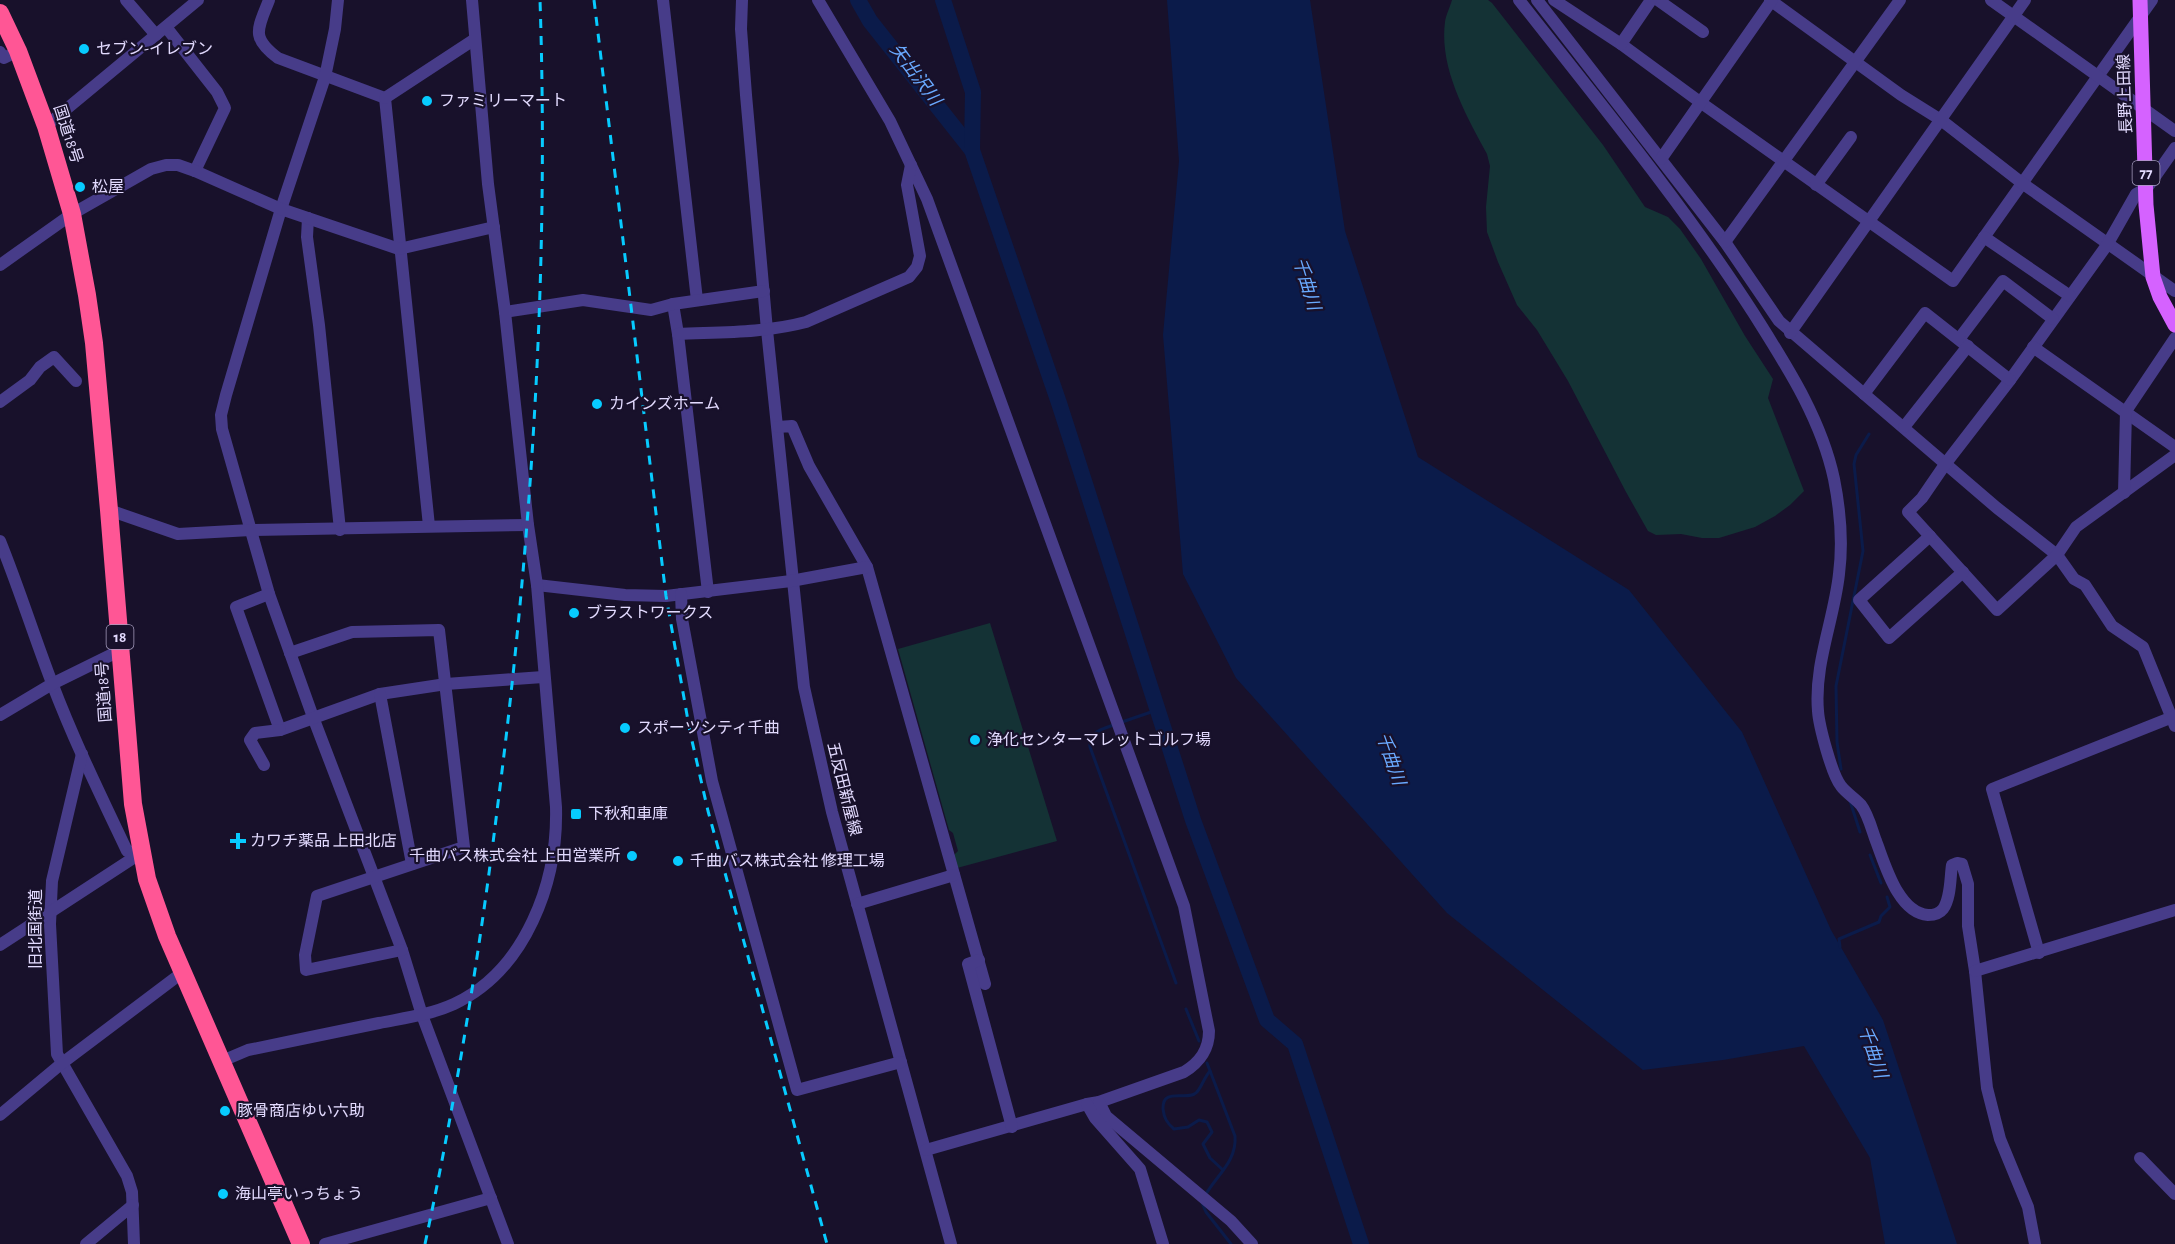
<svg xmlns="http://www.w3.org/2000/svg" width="2175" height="1244" viewBox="0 0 2175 1244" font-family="'Alegreya Sans','Noto Sans JP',sans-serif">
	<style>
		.green { fill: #143235 }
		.water { fill: #0b1b4a }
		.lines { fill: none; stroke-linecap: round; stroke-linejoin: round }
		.stream { stroke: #0b1b4a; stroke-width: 3 }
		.river { stroke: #0b1b4a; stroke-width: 16 }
		.minor { stroke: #473c89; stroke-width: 12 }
		.major { stroke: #d562ff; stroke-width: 15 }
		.highway { stroke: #ff5695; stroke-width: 18 }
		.rail { stroke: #07cbff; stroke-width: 3; stroke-dasharray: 9 8; stroke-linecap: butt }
		.poi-dot { fill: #07cbff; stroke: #18112b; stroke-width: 2 }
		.labels { text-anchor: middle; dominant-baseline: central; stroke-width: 4.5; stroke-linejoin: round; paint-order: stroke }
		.shield { fill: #18112b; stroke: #a69ebf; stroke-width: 1.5 }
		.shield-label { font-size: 15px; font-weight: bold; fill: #e3dbff }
		.poi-label { font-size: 16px; fill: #e3dbff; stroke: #18112b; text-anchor: start }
		.street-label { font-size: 16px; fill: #e3dbff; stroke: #18112b }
		.water-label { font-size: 18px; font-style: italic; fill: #69a9ff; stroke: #18112b }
	</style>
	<rect width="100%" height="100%" fill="#18112b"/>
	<!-- green -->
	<g class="green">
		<path d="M1452,0H1488L1492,3L1603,145L1645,207L1668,217L1680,229L1701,259L1745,336L1773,379L1768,398L1804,491L1790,505L1775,516L1755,527L1719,538H1702L1681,534L1656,535L1648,531L1626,492L1568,381L1537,330L1517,305L1498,262L1487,232L1486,207L1490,166L1487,154C1466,115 1439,68 1445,22C1446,15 1450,7 1452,0Z"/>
		<polygon points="990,623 1057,841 957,868 954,855 958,851 953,833 949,830 898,649"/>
	</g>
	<!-- water -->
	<polygon class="water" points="1167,0 1310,0 1345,231 1418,457 1629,590 1742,732 1831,930 1883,1020 1957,1244 1885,1244 1870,1158 1804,1046 1723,1060 1643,1070 1447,913 1236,678 1183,574 1163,335 1179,161"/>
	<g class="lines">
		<!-- stream -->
		<g class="stream">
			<polyline points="1122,722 1157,710"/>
			<path d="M1116,724C1104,729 1088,731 1090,747L1176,983"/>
			<polyline points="1841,769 1837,742 1836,686 1863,551 1854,464 1856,455 1869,434"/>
			<polyline points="1850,801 1860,832"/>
			<polyline points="1870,855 1881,883"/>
			<polyline points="1840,947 1839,939 1879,922 1881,916 1890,907 1887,897"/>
			<polyline points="1186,1009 1199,1041"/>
			<path d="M1210,1071C1204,1078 1202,1086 1197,1092C1188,1102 1162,1086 1163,1109C1164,1118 1167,1123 1174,1129L1188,1127L1199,1120L1207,1122L1212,1132L1203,1144L1210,1158L1223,1170"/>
			<path d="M1206,1194C1217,1175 1237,1161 1235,1136L1207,1063"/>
			<polyline points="1202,1203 1206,1212 1231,1244"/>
		</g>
		<!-- river -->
		<g class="river">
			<polyline points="858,0 870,21 972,150"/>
			<polyline points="943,0 973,92 972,150 1059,403 1193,820 1267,1020 1295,1044 1361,1244"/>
		</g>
		<!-- minor -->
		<g class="minor">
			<polyline points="126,0 156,35"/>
			<path d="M269,0C258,29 250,37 278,58L385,98"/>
			<polyline points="338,0 335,29 325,77 281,209 226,395 221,415 222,429 269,594 313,717 402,950 422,1015 508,1244"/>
			<polyline points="663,0 697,300"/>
			<polyline points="742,0 741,29 746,95 767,330 804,687 832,812 951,1244"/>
			<path d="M818,0L890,121L927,199L1184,906L1209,1031C1209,1050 1200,1062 1184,1072L1099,1102L1087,1104L926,1150"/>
			<path d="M1519,0C1599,102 1683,204 1754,314C1786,365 1821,418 1834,479C1840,509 1843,543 1839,574C1834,620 1814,664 1818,711C1819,726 1832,775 1841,786C1846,793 1855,798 1861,805C1868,814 1872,830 1876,841C1885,864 1898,913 1928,915C1934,915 1940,913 1943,909C1951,898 1950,878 1952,865L1957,863L1962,864L1968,884V926L1975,971L1987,1088L2000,1139L2028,1207L2035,1244"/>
			<polyline points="1537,0 1725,242 1779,321 1997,508 2057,555 2074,579 2085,585 2112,626 2143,647 2175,726"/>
			<polyline points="1554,0 1621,44 1700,102 1953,281 2152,0"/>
			<polyline points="1658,0 1703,32"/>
			<polyline points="1770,0 1901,95 1941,120 2022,183 2175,291"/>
			<polyline points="1991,0 2175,131"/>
			<polyline points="166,27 217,92 225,108 195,171"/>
			<polyline points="1621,44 1651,0"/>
			<polyline points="0,52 4,58 18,51"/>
			<polyline points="385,98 429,526"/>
			<polyline points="385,98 475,39"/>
			<polyline points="46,126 198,0"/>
			<polyline points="2175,148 2147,188 2136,194 2107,245 2010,380 1946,463 1922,498 1908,512 1997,610 2057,555 2076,527 2175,455"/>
			<polyline points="1661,159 1772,0"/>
			<polyline points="1816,185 1851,137"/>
			<polyline points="308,218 307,237 319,325 340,530"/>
			<polyline points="1984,237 2070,296"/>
			<polyline points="1725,242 1900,0"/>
			<polyline points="0,265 72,214 151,169 166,165 178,165 195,171 281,209 399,249 494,227"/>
			<polyline points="673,304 678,334 708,592"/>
			<polyline points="505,312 583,300 651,310 673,304 764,291"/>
			<polyline points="1790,333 2025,0"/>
			<path d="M678,334C721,332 764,333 806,322L909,277L917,267L920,256L907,185L911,165"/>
			<polyline points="1959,339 2003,281 2053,319"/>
			<polyline points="2033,347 2175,447"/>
			<polyline points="1864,394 1925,313 2010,380"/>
			<polyline points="0,402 30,380 40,367 54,357 76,381"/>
			<polyline points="778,427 792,426 809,466 867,567 985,984"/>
			<polyline points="1904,427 1968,346"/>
			<polyline points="2124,493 2126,411 2175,338"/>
			<polyline points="109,510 178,534 251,530 528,525"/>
			<polyline points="1930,536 1859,600 1889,638 1963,572"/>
			<path d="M0,541C19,588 34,636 52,683C74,741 101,796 127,851L141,853"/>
			<polyline points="537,585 625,595 666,596 791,581 867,567"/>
			<polyline points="269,594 236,607 280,730 380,694 446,684 543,677"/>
			<polyline points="681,594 682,619 712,781 797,1090 901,1062"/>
			<polyline points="290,653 352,632 439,630 464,847 317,896 305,955 306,970 402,950"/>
			<polyline points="380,694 412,864"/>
			<polyline points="0,715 52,684 121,650"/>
			<polyline points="82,754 52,881 50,924 57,1054 127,1176 132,1192 134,1244"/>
			<polyline points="264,765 250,740 255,733 280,730"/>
			<polyline points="857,904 954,875"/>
			<polyline points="0,945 141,853"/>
			<polyline points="2039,953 1992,789 2175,716"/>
			<polyline points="979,960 968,964 1012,1127"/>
			<polyline points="1975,971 2175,910"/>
			<path d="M222,1061L248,1050C292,1041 335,1032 379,1023C404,1018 430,1015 454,1004C526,970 558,882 556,807L537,585L528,525L505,312L488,184L472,0"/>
			<polyline points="1099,1102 1106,1116 1231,1221 1252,1244"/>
			<polyline points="1087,1104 1095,1118 1140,1169 1163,1244"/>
			<polyline points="0,1115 61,1064 183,972"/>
			<polyline points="2140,1158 2175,1194"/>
			<polyline points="86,1244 133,1205"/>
			<polyline points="325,1244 491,1198"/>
		</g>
		<!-- major -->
		<polyline class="major" points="2140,0 2146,205 2153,277 2160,297 2175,325"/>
		<!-- highway -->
		<polyline class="highway" points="0,13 18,51 46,126 72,214 87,295 94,343 109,510 133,804 147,879 167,936 301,1244"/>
		<!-- rail -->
		<g class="rail">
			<polyline points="594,0 666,596 690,732 708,811 827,1244"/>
			<path d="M425,1244C456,1098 480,951 498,803C532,537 549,268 540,0"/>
		</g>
	</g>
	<!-- markers -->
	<g class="poi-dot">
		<circle cx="84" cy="49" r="6"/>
		<circle cx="427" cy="101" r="6"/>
		<circle cx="80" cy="187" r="6"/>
		<circle cx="597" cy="404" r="6"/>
		<circle cx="574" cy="613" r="6"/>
		<circle cx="625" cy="728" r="6"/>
		<circle cx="975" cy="740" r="6"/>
		<rect x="570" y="808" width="12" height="12" rx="3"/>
		<path d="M235 832h6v6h6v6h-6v6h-6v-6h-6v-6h6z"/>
		<circle cx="632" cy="856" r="6"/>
		<circle cx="678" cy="861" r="6"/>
		<circle cx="225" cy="1111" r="6"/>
		<circle cx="223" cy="1194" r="6"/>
	</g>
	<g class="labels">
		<!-- shield labels -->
		<g class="shield">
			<rect x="2132.5" y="161" width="27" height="24" rx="4.5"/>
			<rect x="106.5" y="625" width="27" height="24" rx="4.5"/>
		</g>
		<g class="shield-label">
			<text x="2146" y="173">77</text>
			<text x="120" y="637">18</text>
		</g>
		<!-- poi labels -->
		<g class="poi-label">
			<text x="96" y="49">セブン-イレブン</text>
			<text x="439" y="101">ファミリーマート</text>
			<text x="92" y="187">松屋</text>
			<text x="609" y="404">カインズホーム</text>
			<text x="586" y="613">ブラストワークス</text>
			<text x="637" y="728">スポーツシティ千曲</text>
			<text x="987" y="740">浄化センターマレットゴルフ場</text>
			<text x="588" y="814">下秋和車庫</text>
			<text x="250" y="841">カワチ薬品 上田北店</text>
			<text x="620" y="856" text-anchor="end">千曲バス株式会社 上田営業所</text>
			<text x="690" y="861">千曲バス株式会社 修理工場</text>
			<text x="237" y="1111">豚骨商店ゆい六助</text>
			<text x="235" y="1194">海山亭いっちょう</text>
		</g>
		<!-- street labels -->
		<g class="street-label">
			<text transform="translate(2125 94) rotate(-92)">長野上田線</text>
			<text transform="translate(68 134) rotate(72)">国道18号</text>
			<text transform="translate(104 692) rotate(-94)">国道18号</text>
			<text transform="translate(844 789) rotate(76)">五反田新屋線</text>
			<text transform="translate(36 929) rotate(-90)">旧北国街道</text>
		</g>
		<!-- water labels -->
		<g class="water-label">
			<text transform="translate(915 75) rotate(53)">矢出沢川</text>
			<text transform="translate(1306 284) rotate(73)">千曲川</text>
			<text transform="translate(1390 759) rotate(71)">千曲川</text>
			<text transform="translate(1872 1052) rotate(71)">千曲川</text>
		</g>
	</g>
</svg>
